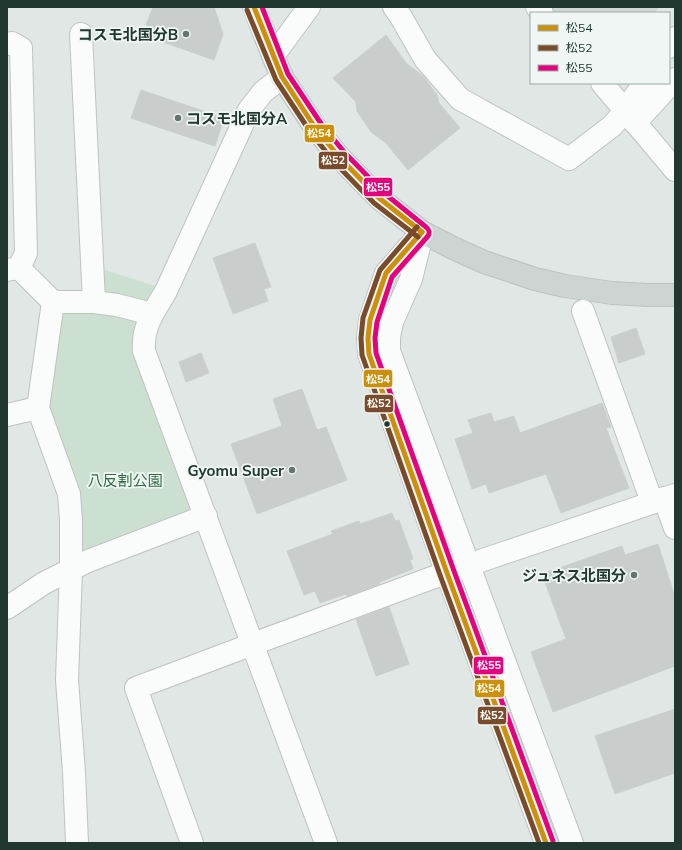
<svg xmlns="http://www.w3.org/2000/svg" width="682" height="850" viewBox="0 0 682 850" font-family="Mulish,'Noto Sans JP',sans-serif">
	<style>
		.built { fill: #cfd8d4 }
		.green { fill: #cbe0d0 }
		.building { fill: #c9cecc; stroke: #cad0cd }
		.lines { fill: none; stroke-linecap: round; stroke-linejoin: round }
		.minor-casing { stroke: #bec3c1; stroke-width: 24 }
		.major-casing { stroke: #bcc3c1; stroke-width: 24 }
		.minor { stroke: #fafbfb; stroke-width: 22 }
		.major { stroke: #cdd4d1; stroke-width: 22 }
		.bus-1-casing { stroke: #eff6f3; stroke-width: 8 }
		.bus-2-casing { stroke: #eff6f3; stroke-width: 8 }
		.bus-3-casing { stroke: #eff6f3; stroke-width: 8 }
		.bus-1 { stroke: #cc900a; stroke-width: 5 }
		.bus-2 { stroke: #7a4b2a; stroke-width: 5 }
		.bus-3 { stroke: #e5007d; stroke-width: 5 }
		.poi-dot { fill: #647570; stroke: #eff6f3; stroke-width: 1.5 }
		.bus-dot { fill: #213831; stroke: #eff6f3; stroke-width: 1.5 }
		.labels { text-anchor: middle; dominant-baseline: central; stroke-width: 3.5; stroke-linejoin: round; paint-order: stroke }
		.poi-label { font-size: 15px; font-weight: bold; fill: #213831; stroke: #eff6f3; text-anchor: end }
		.park-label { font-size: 15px; fill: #2e6d44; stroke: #eff6f3 }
		.line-badge { stroke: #eff6f3; stroke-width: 1.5 }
		.badge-label { font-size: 11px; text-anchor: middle; font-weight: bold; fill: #fff }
	</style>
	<rect width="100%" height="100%" fill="#e1e7e4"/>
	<!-- built -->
	<polygon class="built" points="549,7 659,7 655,13 554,13"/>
	<!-- green -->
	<g class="green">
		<polygon points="102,269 155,286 141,310 100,299"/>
		<polygon points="53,302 94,302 147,326 206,516 71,569 71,520 39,404"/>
	</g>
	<!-- building -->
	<g class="building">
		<polygon points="153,7 214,7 223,34 214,60 149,37 152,27 146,25"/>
		<polygon points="386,35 406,63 424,77 437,95 439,103 460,128 408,170 386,143 371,132 357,111 356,102 333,78"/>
		<polygon points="141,90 224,118 215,146 131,118"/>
		<polygon points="255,243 271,287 264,289 268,301 233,314 213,258"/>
		<polygon points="636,328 645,354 619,363 611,337"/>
		<polygon points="201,353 209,373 186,382 179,362"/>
		<polygon points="302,389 317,430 326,427 347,480 257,514 231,444 282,426 273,399"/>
		<polygon points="602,403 611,427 606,428 629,488 561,513 546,474 489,493 486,484 472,489 455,439 473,433 468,420 491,413 494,422 514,416 520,433"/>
		<polygon points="392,513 395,521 399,520 413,559 410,560 413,569 379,582 380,584 347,596 346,594 320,603 315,591 304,595 287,551 333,534 331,531 359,521 360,524"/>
		<polygon points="658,544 675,597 675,666 553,712 531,652 566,639 542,574 622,546 625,555"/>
		<polygon points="389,607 409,664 376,676 356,619"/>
		<polygon points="675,709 675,773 615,794 595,736"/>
	</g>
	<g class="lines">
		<!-- minor casing -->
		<g class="minor-casing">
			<g id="minor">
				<polyline points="394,7 401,17 425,59 460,99 569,159 612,126 625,111 644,83"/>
				<polyline points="537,7 542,13"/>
				<polyline points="81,34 94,302"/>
				<polyline points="7,44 12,43 21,48 26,253 19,268"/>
				<polyline points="669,47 675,38"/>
				<polyline points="273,56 309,7"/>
				<path d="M282,77L263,92L249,110L166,291C154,312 142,326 144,351L326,843"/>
				<polyline points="602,83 675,170"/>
				<polyline points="635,123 675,79"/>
				<polyline points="422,232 386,273 370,320 368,338 369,354 447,573 546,843"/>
				<polyline points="422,235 411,279 392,322 389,337 389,351 572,843"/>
				<polyline points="7,270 19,268 53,302"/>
				<polyline points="583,311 652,502"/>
				<polyline points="7,415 38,408"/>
				<polyline points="664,498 675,528"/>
				<polyline points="7,608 44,583 88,561 206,516"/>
				<polyline points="77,843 74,772 67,680 71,569 71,520 69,494 38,408 53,302 94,302 117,305 152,314"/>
				<polyline points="192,843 136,688 253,644 429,579 486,559 675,495"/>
			</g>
		</g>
		<!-- major casing -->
		<g class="major-casing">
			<polyline id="major" points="254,7 273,56 282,77 316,129 340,158 379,198 422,232 453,248 484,262 535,279 565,286 612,293 649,295 675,295"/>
		</g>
		<!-- minor -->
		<use href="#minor" class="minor"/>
		<!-- major -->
		<use href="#major" class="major"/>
		<!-- bus-1 casing -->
		<g class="bus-1-casing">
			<g id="bus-1">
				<polyline points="254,7 282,77 316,129 340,158 379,198 422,232"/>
				<polyline points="422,232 386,273 370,320 368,338 369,354 447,573 546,843"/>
			</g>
		</g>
		<!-- bus-2 casing -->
		<g class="bus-2-casing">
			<g id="bus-2">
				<polyline points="247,10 276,80 311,133 335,163 374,203 418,237"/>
				<polyline points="417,227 380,270 363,318 361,338 362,355 440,575 539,843"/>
			</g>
		</g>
		<!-- bus-3 casing -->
		<g class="bus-3-casing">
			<path id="bus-3" d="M262,7L288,74L322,125L345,153L384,193L426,227C429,229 430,233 428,236L392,277L377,322L375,338L376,353L454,571L553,841"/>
		</g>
		<!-- bus-1 -->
		<use href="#bus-1" class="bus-1"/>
		<!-- bus-2 -->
		<use href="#bus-2" class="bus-2"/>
		<!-- bus-3 -->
		<use href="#bus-3" class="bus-3"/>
	</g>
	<!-- markers -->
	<g class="poi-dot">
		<circle cx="186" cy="34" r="4"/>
		<circle cx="178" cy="118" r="4"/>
		<circle cx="292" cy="470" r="4"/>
		<circle cx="634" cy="575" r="4"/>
	</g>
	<circle class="bus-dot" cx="387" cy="424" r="3.5"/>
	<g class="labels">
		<!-- poi labels -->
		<g class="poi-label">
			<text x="178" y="34">コスモ北国分B</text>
			<text x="186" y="118" text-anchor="start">コスモ北国分A</text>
			<text x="284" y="470">Gyomu Super</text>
			<text x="626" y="575">ジュネス北国分</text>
		</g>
		<!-- park labels -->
		<g class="park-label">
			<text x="125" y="480">八反割公園</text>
		</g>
	</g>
	<g class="line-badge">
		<rect x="304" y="124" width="31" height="19" rx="4" fill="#cc900a"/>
		<rect x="318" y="151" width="30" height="19" rx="4" fill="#7a4b2a"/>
		<rect x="363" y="177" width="30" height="20" rx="4" fill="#e5007d"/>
		<rect x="363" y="369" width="30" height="19" rx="4" fill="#cc900a"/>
		<rect x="364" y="394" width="30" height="19" rx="4" fill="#7a4b2a"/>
		<rect x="473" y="656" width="31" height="19" rx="4" fill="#e5007d"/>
		<rect x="474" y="679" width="31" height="19" rx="4" fill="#cc900a"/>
		<rect x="477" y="706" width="30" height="19" rx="4" fill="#7a4b2a"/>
	</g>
	<g class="badge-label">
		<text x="319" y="137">松54</text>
		<text x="333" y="164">松52</text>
		<text x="378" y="191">松55</text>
		<text x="378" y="383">松54</text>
		<text x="379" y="407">松52</text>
		<text x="489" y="669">松55</text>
		<text x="489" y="692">松54</text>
		<text x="492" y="719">松52</text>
	</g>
	<!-- border -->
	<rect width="682" height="850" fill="none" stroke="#213831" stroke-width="16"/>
	<!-- legend -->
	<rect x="530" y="12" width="140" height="72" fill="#eff6f3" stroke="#9daaa5"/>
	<rect x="538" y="25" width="20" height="6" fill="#cc900a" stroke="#9daaa5"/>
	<text x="566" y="32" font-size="12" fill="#213831">松54</text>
	<rect x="538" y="45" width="20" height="6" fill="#7a4b2a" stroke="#9daaa5"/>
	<text x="566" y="52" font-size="12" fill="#213831">松52</text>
	<rect x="538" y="65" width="20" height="6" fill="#e5007d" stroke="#9daaa5"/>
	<text x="566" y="72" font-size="12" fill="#213831">松55</text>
</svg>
